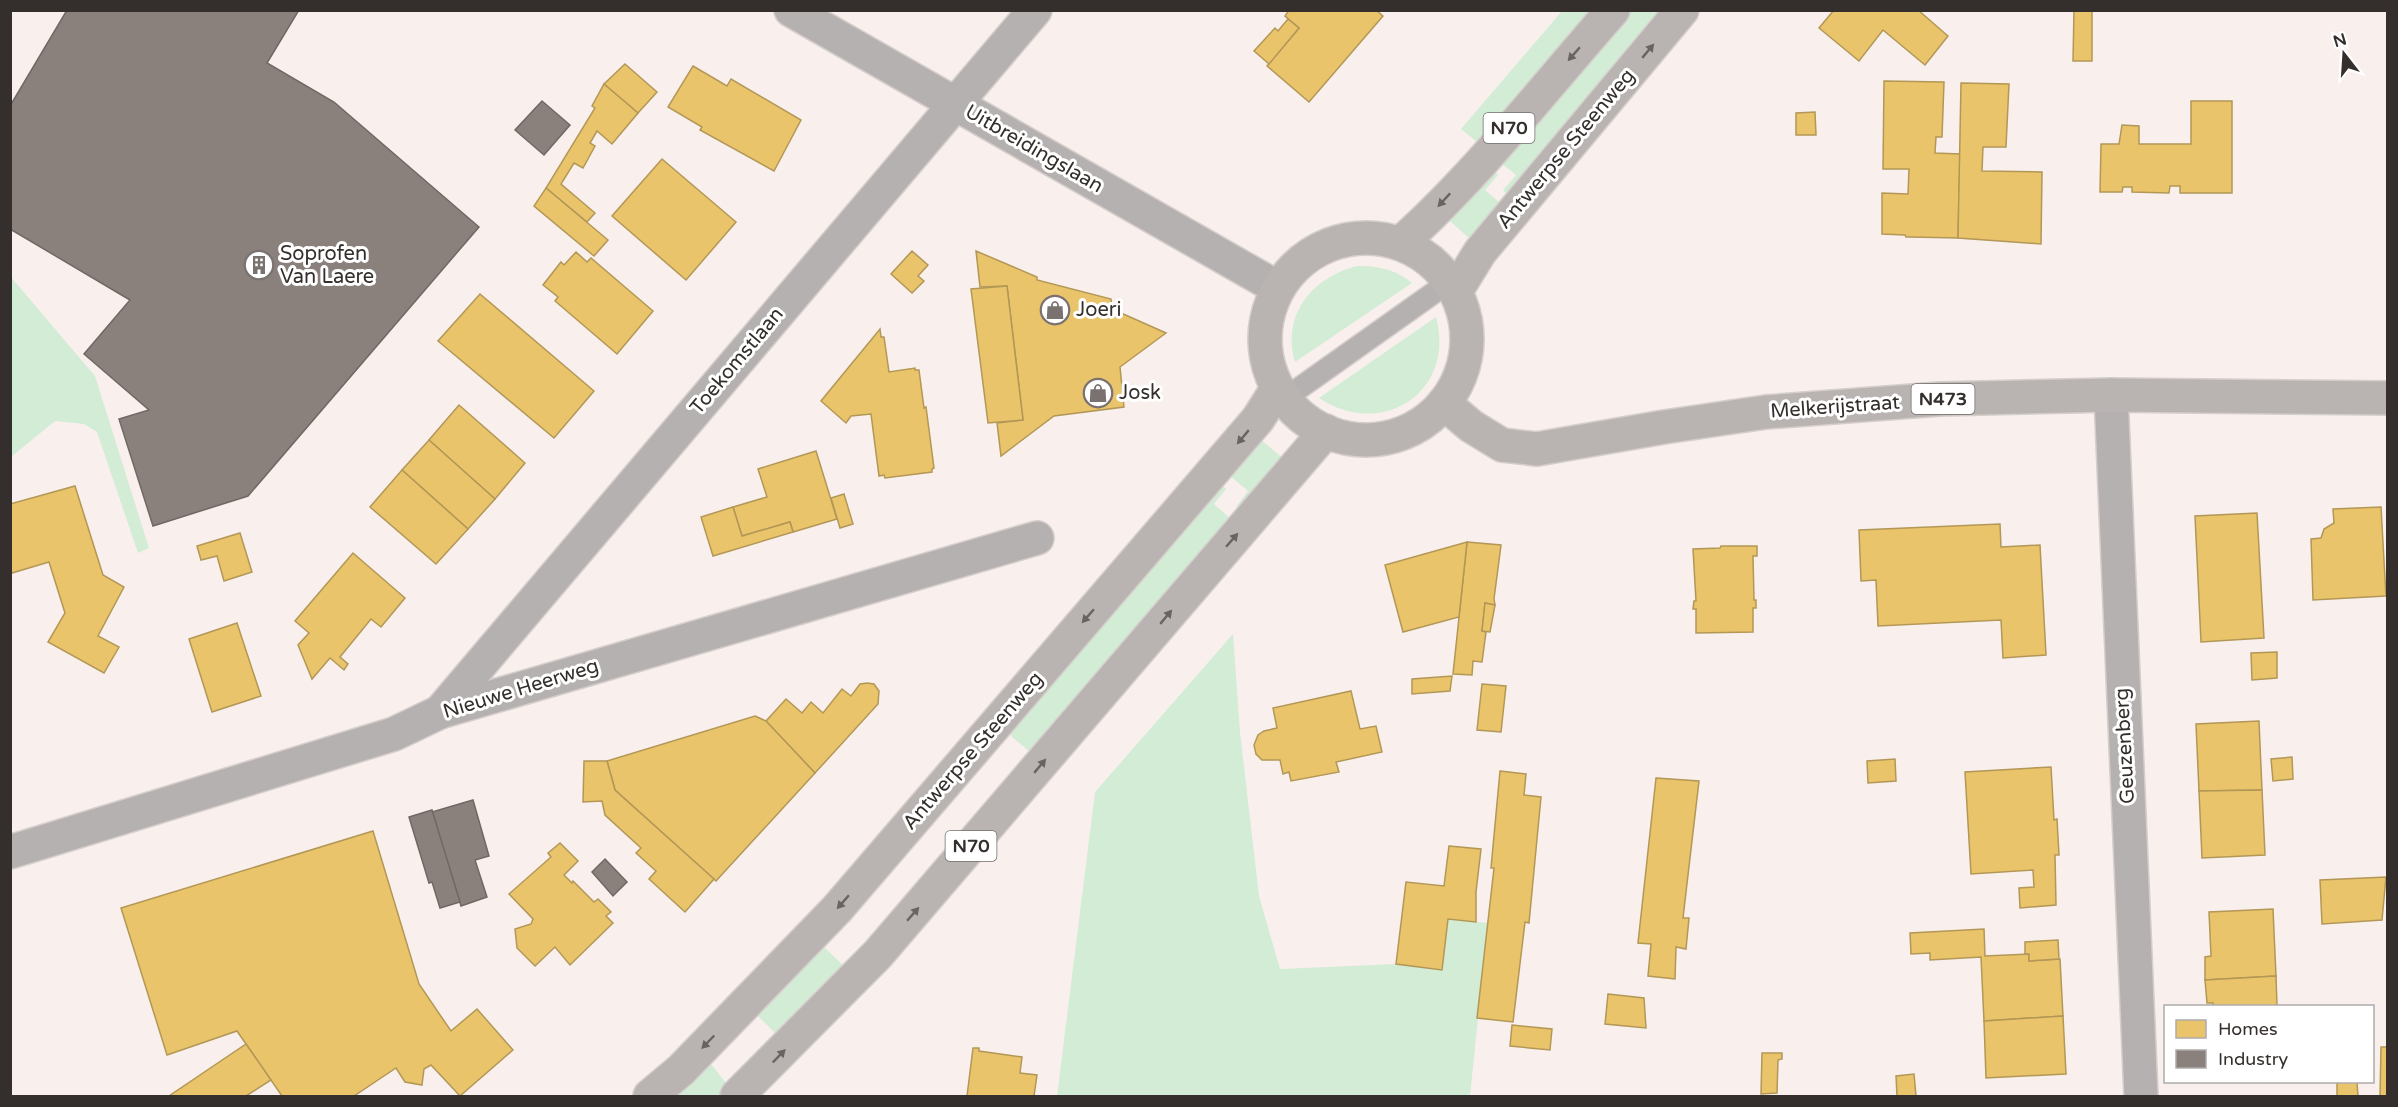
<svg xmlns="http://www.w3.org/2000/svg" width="2398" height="1107" viewBox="0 0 2398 1107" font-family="'Varela Round',sans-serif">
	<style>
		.green { fill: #d3ecd6 }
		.homes { fill: #e9c46a; stroke: #b39757; stroke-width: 1.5 }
		.industry { fill: #8a817c; stroke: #706864; stroke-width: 1.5 }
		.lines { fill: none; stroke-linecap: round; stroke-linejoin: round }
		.service-casing { stroke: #d5cecb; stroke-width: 24 }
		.minor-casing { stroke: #d5cecb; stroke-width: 36 }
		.tertiary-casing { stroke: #d5cecb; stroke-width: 36 }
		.primary-casing { stroke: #d5cecb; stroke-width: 36 }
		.service { stroke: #b6b1b1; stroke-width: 21 }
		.minor { stroke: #b6b1b1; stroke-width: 33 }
		.tertiary { stroke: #b6b1b1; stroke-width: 33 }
		.primary { stroke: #b9b4b2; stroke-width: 33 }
		.oneway { fill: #696462 }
		.labels { text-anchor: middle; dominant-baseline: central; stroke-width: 6; stroke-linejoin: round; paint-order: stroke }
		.shield { fill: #fff; stroke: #716d6b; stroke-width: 1.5 }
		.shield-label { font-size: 18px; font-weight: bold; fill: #342e2c }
		.street-label { font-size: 20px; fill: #342e2c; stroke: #fff }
		.poi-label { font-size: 20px; fill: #342e2c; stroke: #fff; text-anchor: start }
	</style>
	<rect width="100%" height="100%" fill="#f9f0ed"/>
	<!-- green -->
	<g class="green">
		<polygon points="1562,11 1590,11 1478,143 1461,129"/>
		<polygon points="1631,11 1665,11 1508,195 1503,190 1516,175 1500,162"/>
		<polygon points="1493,170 1498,175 1485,190 1500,203 1470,239 1450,221"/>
		<path d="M1357,266C1378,266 1395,269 1412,283L1295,362C1281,316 1312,277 1357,266Z"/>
		<polygon points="10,276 95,376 149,548 138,553 97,432 84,424 55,421 11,457"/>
		<path d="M1436,317C1456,392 1382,440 1319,398Z"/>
		<polygon points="1260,439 1285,460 1241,511 1236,507 1248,491 1229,475"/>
		<polygon points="1222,485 1226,489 1214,504 1233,521 1030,752 1012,737 1010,732"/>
		<polygon points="1233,634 1240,732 1259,896 1280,969 1396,964 1441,970 1448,919 1488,923 1470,1096 1057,1096 1095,792"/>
		<polygon points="823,946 844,966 776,1034 757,1015"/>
		<polygon points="710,1063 728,1085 718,1096 666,1096"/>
	</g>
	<!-- homes -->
	<g class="homes">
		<polygon points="1289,10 1376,10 1383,16 1309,102 1267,66 1299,28 1285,16"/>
		<polygon points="1834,10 1918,10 1948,36 1925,65 1883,30 1859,61 1819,28"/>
		<polygon points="2074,10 2092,10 2092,61 2073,61"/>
		<polygon points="1288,19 1299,28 1269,64 1254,51 1275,28 1278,31"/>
		<polygon points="625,64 657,92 638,113 604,84"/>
		<polygon points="693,66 727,86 731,79 801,120 774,171 700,130 702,127 668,107"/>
		<polygon points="1884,81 1944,82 1942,137 1936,137 1935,153 1960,154 1958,238 1910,237 1906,237 1905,235 1882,234 1882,193 1908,194 1909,169 1883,169"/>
		<polygon points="1961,83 2009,84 2006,147 1983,147 1982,171 2042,172 2041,244 1958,238"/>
		<polygon points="604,84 638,113 612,144 597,131 590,143 595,146 583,168 574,163 561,184 595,213 587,222 546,188 595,108 592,106"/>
		<polygon points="2191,101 2232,101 2232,193 2180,193 2180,186 2170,186 2169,193 2132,192 2132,187 2123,187 2122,192 2100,192 2101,144 2119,144 2122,125 2139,126 2139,144 2191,144"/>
		<polygon points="1815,112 1816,135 1796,135 1796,113"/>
		<polygon points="662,159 736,222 686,280 612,216"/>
		<polygon points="546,188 608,240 594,256 534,206"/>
		<polygon points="912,251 928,265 918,276 924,281 912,293 891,274"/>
		<polygon points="976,251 1037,277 1037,280 1111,299 1112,309 1166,333 1120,367 1124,407 1054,416 1001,456 997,423 1023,420 1007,286 980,287"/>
		<polygon points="576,252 587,262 591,258 653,311 617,354 555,301 558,297 543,285 561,262 564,265"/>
		<polygon points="1007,286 1023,420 988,423 971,289"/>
		<polygon points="480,294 594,391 554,438 438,341"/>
		<polygon points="880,329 881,337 884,337 889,372 915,368 915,370 919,370 924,408 926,407 934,468 932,469 932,472 885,478 884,475 879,476 871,414 851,416 846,423 821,401"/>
		<polygon points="459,405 525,463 495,499 429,440"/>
		<polygon points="429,440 495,499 468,529 402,470"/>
		<polygon points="816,451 837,519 793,532 790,522 742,536 733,507 767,497 758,469"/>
		<polygon points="402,470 468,529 436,564 370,507"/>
		<polygon points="75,486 103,575 124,587 98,636 119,647 104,673 48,642 65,613 49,562 12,573 10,567 10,504"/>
		<polygon points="844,494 853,524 840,528 831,498"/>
		<polygon points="733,507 742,536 790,522 793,532 713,556 701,517"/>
		<polygon points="2381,507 2386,596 2313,600 2311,539 2321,538 2324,529 2334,523 2333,509"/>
		<polygon points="2257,513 2264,638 2201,642 2195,516"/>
		<polygon points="2000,524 2001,547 2040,545 2046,655 2003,658 2001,620 1878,626 1876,580 1861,581 1859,530"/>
		<polygon points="240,533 252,572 224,581 217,556 201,560 197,546"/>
		<polygon points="1467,542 1501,545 1494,599 1495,605 1485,603 1482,631 1486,632 1482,662 1473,661 1472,675 1453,674"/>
		<polygon points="1467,542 1459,617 1403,632 1385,565"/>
		<polygon points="1721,546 1757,546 1757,556 1753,556 1754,600 1756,600 1756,608 1753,608 1753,632 1696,633 1696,609 1693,609 1694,601 1696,601 1693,549 1720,548"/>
		<polygon points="353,553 405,598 381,627 371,619 340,657 348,664 344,670 330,658 312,679 298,645 309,633 295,621"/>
		<polygon points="1485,603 1495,605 1490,632 1482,631"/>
		<polygon points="237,623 261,696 212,712 189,639"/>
		<polygon points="2277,652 2277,678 2252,680 2251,653"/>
		<polygon points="1452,676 1450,691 1412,694 1412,679"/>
		<polygon points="867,683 874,684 879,691 878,704 815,773 766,721 786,699 802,713 811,702 823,713 842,689 851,696 860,684"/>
		<polygon points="1482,684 1506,686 1501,732 1477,730"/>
		<polygon points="1351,691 1360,729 1376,726 1382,752 1336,762 1339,772 1291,781 1289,772 1283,774 1280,760 1262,760 1256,754 1254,745 1258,735 1264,731 1277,728 1273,708"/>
		<polygon points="755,716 766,721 815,773 716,881 615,790 607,761"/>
		<polygon points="2259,721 2262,790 2199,791 2196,724"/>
		<polygon points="2292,757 2293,779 2273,781 2271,759"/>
		<polygon points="1895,759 1896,781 1868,783 1867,761"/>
		<polygon points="584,761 607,761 615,790 714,879 685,912 649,879 656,871 636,853 641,848 605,815 602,801 583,802"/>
		<polygon points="2051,767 2054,820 2057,819 2059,855 2055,855 2056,905 2020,908 2019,888 2034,887 2033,870 1971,874 1965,772"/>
		<polygon points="1500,771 1526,774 1524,795 1541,797 1529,923 1525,922 1513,1022 1477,1018 1494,868 1491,868"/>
		<polygon points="1656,778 1699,781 1683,918 1689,918 1686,949 1676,947 1675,979 1648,976 1651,944 1638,943"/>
		<polygon points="2262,790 2265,855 2202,858 2199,791"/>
		<polygon points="373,831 419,984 451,1031 477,1009 513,1050 460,1096 431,1065 424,1069 422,1085 405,1082 396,1068 354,1096 282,1096 237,1031 167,1055 121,908"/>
		<polygon points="560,843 578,861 564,875 572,883 573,881 594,902 598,899 611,912 606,916 613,923 570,965 555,947 535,966 517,948 515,929 531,924 533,919 509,894 551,857 548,853"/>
		<polygon points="1449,846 1481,849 1476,892 1476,922 1448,919 1442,970 1396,964 1406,882 1444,886"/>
		<polygon points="2386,877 2382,920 2322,924 2320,880"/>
		<polygon points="2273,909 2276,976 2205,980 2205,957 2211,956 2209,912"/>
		<polygon points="1984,929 1985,956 2029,954 2029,961 2060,959 2063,1016 1984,1021 1981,957 1930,960 1930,953 1911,954 1910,933"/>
		<polygon points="2058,940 2059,959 2029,961 2029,954 2025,954 2025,942"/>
		<polygon points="2276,976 2277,1006 2213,1006 2213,1003 2207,1003 2205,980"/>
		<polygon points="1608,994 1644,998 1646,1028 1605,1024"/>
		<polygon points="2063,1016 2066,1074 1986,1078 1984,1021"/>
		<polygon points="1512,1025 1552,1029 1550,1050 1510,1046"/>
		<polygon points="246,1044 271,1080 246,1096 169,1096"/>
		<polygon points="2381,1047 2388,1047 2388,1096 2380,1096"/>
		<polygon points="973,1048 979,1048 979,1051 1022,1057 1020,1073 1037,1075 1034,1096 967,1096"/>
		<polygon points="1762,1053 1782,1053 1782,1059 1778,1060 1777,1093 1761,1094"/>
		<polygon points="1914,1074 1916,1096 1897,1096 1896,1076"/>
		<polygon points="2337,1082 2357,1082 2358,1096 2337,1096"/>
	</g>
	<!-- industry -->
	<g class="industry">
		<polygon points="67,10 299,10 267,63 334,102 479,227 248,496 153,526 119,419 149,410 84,354 130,300 10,229 10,106"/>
		<polygon points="542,101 570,125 544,155 515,130"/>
		<polygon points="473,800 489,856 475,860 487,897 461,906 432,812"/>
		<polygon points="432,810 460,902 440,908 432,882 429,883 409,817"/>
		<polygon points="605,859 627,882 613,896 592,872"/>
	</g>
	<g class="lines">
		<!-- service casing -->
		<g class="service-casing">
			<polyline id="service" points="1284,399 1449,282"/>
		</g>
		<!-- minor casing -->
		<g class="minor-casing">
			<g id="minor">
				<polyline points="2111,395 2141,1096"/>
				<polyline points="440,712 1035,10"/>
				<polyline points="10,852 394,734 440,712 1037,538"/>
			</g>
		</g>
		<!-- tertiary casing -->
		<g class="tertiary-casing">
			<polyline id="tertiary" points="791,10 1278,288"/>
		</g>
		<!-- primary casing -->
		<g class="primary-casing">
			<g id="primary">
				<circle cx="1366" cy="339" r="101"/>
				<path d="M1402,242C1479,173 1544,88 1613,10"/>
				<polyline points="1456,291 1480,252 1682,10"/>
				<polyline points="1444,403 1471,426 1502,445 1537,449 1664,427 1766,412 1940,399 2111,395 2388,398"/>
				<polyline points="650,1096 681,1070 837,909 1258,419 1277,389"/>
				<polyline points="737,1096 878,954 1326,431"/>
			</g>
		</g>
		<!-- service -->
		<use href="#service" class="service"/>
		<!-- minor -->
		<use href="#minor" class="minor"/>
		<!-- tertiary -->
		<use href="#tertiary" class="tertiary"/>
		<!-- primary -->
		<use href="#primary" class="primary"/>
	</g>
	<!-- one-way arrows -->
	<defs><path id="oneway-solid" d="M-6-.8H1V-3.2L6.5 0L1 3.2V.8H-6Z" transform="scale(1.5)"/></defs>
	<g class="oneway">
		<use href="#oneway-solid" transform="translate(1648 51) rotate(-50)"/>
		<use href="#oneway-solid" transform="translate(1574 54) rotate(131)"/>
		<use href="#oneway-solid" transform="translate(1444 200) rotate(133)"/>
		<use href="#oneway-solid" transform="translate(1243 437) rotate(130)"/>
		<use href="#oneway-solid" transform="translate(1232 540) rotate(-49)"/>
		<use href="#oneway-solid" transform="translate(1088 616) rotate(131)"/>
		<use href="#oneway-solid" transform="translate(1166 617) rotate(-50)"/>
		<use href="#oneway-solid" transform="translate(1040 766) rotate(-50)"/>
		<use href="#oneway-solid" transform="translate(843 902) rotate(131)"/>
		<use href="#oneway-solid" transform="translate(913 914) rotate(-49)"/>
		<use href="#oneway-solid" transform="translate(708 1042) rotate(134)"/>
		<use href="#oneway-solid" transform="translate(779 1056) rotate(-46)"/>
	</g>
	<!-- icons -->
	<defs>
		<g id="building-ring" transform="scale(1.5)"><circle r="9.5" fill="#fff" stroke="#797270" stroke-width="1.5"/><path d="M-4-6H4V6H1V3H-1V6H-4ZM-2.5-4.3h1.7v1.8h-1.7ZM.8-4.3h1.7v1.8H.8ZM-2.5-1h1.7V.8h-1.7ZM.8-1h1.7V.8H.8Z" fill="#797270"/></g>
		<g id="shop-ring" transform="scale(1.5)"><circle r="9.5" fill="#fff" stroke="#797270" stroke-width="1.5"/><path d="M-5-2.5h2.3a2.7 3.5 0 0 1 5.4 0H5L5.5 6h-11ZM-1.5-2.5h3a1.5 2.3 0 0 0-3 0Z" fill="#797270"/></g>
	</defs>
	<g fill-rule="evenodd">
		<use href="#building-ring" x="259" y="265"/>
		<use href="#shop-ring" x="1055" y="310"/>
		<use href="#shop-ring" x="1098" y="393"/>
	</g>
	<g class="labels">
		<!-- shield labels -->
		<g class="shield">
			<rect x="1483.5" y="113" width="51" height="30" rx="4.5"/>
			<rect x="1911.5" y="384" width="63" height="30" rx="4.5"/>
			<rect x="945.5" y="831" width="51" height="30" rx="4.5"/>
		</g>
		<g class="shield-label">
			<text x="1509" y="128">N70</text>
			<text x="1943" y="399">N473</text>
			<text x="971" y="846">N70</text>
		</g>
		<!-- street labels -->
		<g class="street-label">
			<text transform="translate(1034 149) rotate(30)">Uitbreidingslaan</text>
			<text transform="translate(1566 149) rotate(-50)">Antwerpse Steenweg</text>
			<text transform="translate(737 361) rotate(-50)">Toekomstlaan</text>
			<text transform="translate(1835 407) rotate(-4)">Melkerijstraat</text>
			<text transform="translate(521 689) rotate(-17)">Nieuwe Heerweg</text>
			<text transform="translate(2125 746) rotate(-93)">Geuzenberg</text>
			<text transform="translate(973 751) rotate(-49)">Antwerpse Steenweg</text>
		</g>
		<!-- poi labels -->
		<g class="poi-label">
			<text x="280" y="254">Soprofen<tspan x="280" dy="23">Van Laere</tspan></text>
			<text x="1076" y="310">Joeri</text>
			<text x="1119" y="393">Josk</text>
		</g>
	</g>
	<!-- border -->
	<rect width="2398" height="1107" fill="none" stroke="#342e2c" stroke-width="24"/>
	<!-- legend -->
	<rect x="2164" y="1005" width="210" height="78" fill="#ffffff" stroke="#aeabab" stroke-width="1.5"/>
	<rect x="2176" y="1020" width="30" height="18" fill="#e9c46a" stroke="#aeabab" stroke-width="1.5"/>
	<text x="2218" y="1035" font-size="18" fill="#342e2c">Homes</text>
	<rect x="2176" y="1050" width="30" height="18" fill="#8a817c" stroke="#aeabab" stroke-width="1.5"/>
	<text x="2218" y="1065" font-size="18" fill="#342e2c">Industry</text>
	<!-- north arrow -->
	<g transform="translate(2344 54) rotate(343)" stroke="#ffffff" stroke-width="4.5" paint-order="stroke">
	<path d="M0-4.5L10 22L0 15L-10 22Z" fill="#342e2c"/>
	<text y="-9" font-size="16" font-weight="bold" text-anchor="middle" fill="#342e2c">N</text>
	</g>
</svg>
